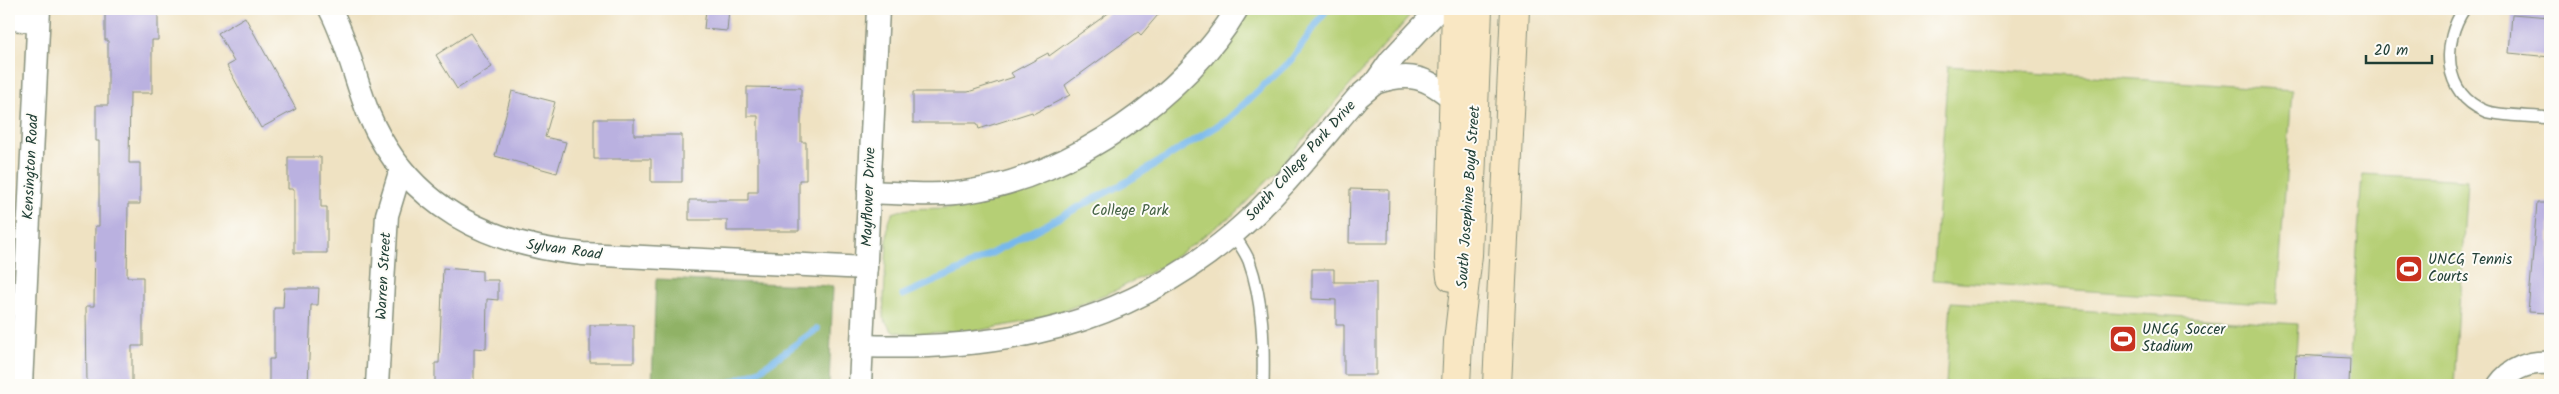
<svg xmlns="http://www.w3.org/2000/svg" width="2559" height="394" viewBox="0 0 2559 394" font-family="Kalam,sans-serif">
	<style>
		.green { fill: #b5cf74; stroke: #6a8654 }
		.forest { fill: #90b266; stroke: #58784d }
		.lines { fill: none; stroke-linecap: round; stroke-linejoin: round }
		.stream { stroke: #77b8ec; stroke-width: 7 }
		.building { fill: #bab1e0 }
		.service-casing { stroke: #87907b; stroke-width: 14 }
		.minor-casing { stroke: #87907b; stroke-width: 25 }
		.secondary-casing { stroke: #87907b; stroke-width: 30 }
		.service { stroke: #fff; stroke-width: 11 }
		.minor { stroke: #fff; stroke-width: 22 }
		.secondary { stroke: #f9e7c3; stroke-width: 28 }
		.labels { text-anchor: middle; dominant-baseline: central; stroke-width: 4; stroke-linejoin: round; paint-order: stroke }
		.street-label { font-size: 15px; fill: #1f3d34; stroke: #fdfcf7 }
		.park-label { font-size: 15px; fill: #446244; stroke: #fdfcf7 }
		.poi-label { font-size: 15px; fill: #1f3d34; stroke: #fdfcf7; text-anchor: start }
	</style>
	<rect width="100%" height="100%" fill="#fdfcf7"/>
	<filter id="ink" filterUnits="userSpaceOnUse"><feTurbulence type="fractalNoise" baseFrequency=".02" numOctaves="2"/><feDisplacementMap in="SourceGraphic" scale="10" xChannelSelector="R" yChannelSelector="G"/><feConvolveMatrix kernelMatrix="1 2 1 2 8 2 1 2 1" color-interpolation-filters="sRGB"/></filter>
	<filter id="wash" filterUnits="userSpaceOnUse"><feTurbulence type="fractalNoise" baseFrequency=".0096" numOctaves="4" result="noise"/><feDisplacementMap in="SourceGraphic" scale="20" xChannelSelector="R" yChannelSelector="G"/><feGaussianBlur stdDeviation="1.12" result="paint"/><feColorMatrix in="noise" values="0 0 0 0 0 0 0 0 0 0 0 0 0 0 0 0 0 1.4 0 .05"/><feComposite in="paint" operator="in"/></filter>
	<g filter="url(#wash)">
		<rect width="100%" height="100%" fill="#efe2c2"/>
		<!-- green -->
		<g class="green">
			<path d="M1251,9H1416L1277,170L1238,211L1161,267L1116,290L1068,309L1024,322L981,330L908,334L892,331L883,318L888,222L893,213C908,207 924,209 941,208C957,207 974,205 990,201C1103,174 1187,104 1251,9Z"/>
			<polygon points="1948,66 2292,90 2277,304 1933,280"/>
			<polygon points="2362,174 2467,180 2454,385 1946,385 1951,302 2298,324 2296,355 2350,358"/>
		</g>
		<!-- forest -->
		<polygon class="forest" points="656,279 833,286 829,385 652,385"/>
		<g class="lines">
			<!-- stream -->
			<g class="stream">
				<polyline points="903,295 960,270 1128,181 1227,120 1292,59 1327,9"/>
				<polyline points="725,385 757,372 817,329"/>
			</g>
		</g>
		<g id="blocks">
			<!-- building -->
			<g class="building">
				<polygon points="105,9 158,9 158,40 152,40 152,93 130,93 129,163 140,163 140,204 128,204 127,277 143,277 143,346 132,346 132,385 87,385 86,306 94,306 95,226 99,226 99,141 96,141 96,105 108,105 108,40 105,40"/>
				<polygon points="706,9 729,9 727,31 704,29"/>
				<polygon points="1114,9 1163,9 1141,35 1138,32 1065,85 1070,95 1033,114 1032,112 979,129 977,123 913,123 913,92 968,92 1014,77 1011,73 1048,53 1049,56"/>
				<polygon points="2512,14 2550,17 2550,57 2509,53"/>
				<polygon points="245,17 296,109 261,128 227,66 234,62 218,33"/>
				<polygon points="470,33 492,67 457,89 436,55"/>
				<polygon points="747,87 801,88 801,142 806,142 806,180 799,180 799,231 727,231 727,220 689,220 689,200 748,200 748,192 758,192 758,116 747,116"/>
				<polygon points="512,91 555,102 545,137 566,142 557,173 495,156"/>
				<polygon points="594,119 634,119 634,135 682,135 682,182 651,182 651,159 594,159"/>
				<polygon points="288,157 321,157 321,207 327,207 327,253 294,253 294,189 288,189"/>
				<polygon points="1350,189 1389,190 1388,243 1349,243"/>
				<polygon points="2537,203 2550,203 2550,313 2528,312"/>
				<polygon points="443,268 482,271 482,280 498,280 498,300 487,299 486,349 474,348 474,385 435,385 435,363 439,363"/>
				<polygon points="1312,269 1334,269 1334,282 1376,282 1376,375 1344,375 1344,325 1336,325 1336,300 1312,299"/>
				<polygon points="284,288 319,288 318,305 311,305 308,385 269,385 269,359 274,359 274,308 283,308"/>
				<rect x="590" y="325" width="44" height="37"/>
				<polygon points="2296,355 2350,358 2349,385 2294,385"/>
			</g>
		</g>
	</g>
	<g filter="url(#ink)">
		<use href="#blocks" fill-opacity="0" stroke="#87907b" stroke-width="1"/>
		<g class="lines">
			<!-- service casing -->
			<g class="service-casing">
				<g id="service">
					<path d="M2464,9C2442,42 2442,93 2485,111C2497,116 2535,116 2550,118"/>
					<path d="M1233,234C1238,242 1245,251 1249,261C1263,300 1264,344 1263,385"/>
				</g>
			</g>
			<!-- minor casing -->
			<g class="minor-casing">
				<g id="minor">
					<path d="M330,9C348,43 355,80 369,115C408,206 489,245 583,254L866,268"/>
					<polyline points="9,19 38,21"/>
					<path d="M1375,83C1410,71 1427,77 1454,100"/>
					<path d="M869,192C902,193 938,197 971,191C1070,176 1187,95 1237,9"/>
					<path d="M862,346C1002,351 1123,327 1233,234C1280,194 1318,144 1358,97L1375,83L1391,60L1439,9"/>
					<polyline points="21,385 39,9"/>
					<polyline points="377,385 387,215 401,169"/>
					<polyline points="860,385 878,9"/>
					<path d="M2499,385C2511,368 2530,361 2550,363"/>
				</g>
			</g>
			<!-- secondary casing -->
			<g class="secondary-casing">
				<g id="secondary">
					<polyline points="1451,277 1449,259 1456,9"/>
					<polyline points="1456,385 1458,341 1468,255 1478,9"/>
					<polyline points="1497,385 1515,9"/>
				</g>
			</g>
			<!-- service -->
			<use href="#service" class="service"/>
			<!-- minor -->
			<use href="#minor" class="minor"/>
			<!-- secondary -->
			<use href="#secondary" class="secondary"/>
		</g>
	</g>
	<!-- icons -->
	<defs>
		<g id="stadium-square" transform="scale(1.4375)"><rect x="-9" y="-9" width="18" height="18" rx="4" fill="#c8321e" stroke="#fdfcf7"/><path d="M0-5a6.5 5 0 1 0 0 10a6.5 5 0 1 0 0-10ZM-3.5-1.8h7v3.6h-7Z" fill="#fff"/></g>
	</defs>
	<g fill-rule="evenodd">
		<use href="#stadium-square" x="2409" y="269"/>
		<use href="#stadium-square" x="2123" y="339"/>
	</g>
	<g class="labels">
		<!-- street labels -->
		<g class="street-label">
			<text transform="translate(1301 161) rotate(-48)">South College Park Drive</text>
			<text transform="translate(31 167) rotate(-87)">Kensington Road</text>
			<text transform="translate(869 197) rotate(-88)">Mayflower Drive</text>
			<text transform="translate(1469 197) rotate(-86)">South Josephine Boyd Street</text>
			<text transform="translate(564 250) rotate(8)">Sylvan Road</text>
			<text transform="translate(384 276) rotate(-87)">Warren Street</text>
		</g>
		<!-- park labels -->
		<g class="park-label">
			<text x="1130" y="211">College Park</text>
		</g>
		<!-- poi labels -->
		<g class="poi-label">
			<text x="2428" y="260">UNCG Tennis<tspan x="2428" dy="17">Courts</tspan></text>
			<text x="2142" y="330">UNCG Soccer<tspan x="2142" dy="17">Stadium</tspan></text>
		</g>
	</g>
	<!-- margin -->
	<rect width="2559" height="394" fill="none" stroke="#fdfcf7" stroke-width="30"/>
	<!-- scale -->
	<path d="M2366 55v8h66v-8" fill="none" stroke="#1f3d34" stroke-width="2.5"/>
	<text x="2374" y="55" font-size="15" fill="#1f3d34" stroke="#fdfcf7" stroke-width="4" paint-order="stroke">20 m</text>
</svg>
